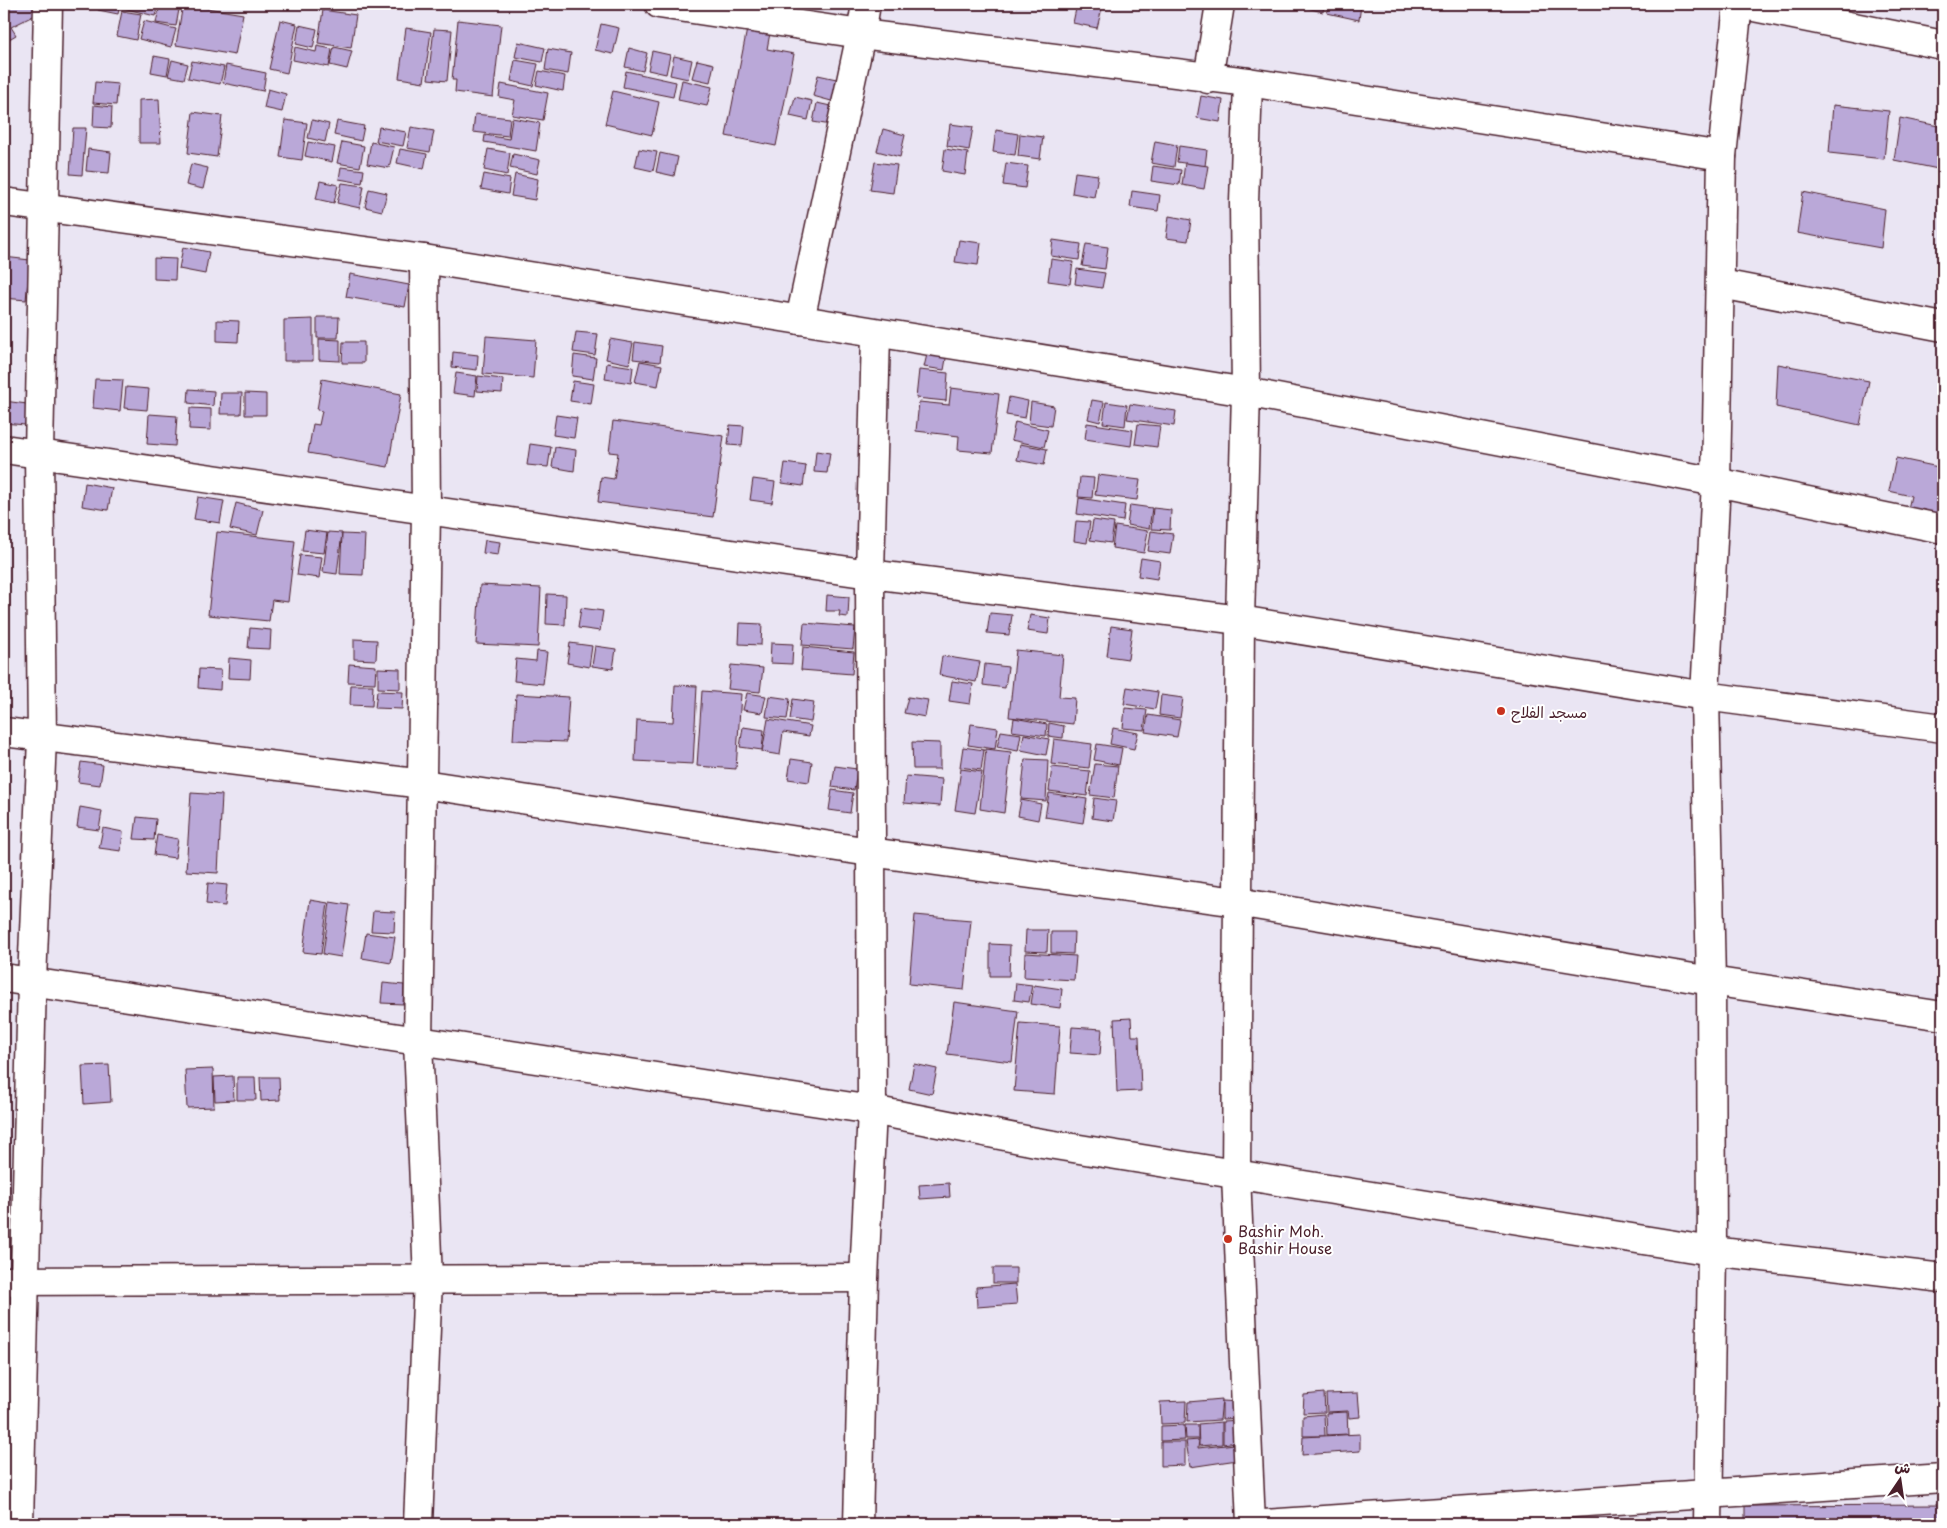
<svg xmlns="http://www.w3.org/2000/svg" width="1947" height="1528" viewBox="0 0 1947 1528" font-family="'Playpen Sans','Playpen Sans Arabic',sans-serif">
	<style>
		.building { fill: #baa8d8; stroke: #4a1f2b }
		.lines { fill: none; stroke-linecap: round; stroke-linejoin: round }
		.street-casing { stroke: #4a1f2b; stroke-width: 31 }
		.street { stroke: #fff; stroke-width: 28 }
		.poi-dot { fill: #c8321e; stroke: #fff; stroke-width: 2 }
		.labels { text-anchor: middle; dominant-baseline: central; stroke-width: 4; stroke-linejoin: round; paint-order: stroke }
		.poi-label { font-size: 15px; fill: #4a1f2b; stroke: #fff; text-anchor: start }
	</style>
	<rect width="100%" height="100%" fill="#eae5f3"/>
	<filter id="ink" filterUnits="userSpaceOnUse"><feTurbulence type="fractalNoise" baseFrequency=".02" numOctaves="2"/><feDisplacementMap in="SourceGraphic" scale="10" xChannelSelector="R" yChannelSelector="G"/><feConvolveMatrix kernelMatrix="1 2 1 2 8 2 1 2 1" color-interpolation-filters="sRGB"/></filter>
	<g filter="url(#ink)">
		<!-- building -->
		<g class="building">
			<polygon points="4,4 37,4 41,12 11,27 16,35 4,42"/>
			<polygon points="99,4 120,4 118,14 98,10"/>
			<polygon points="124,4 158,4 155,16 123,8"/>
			<polygon points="160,4 180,4 176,26 156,23"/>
			<polygon points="183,4 243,14 235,55 176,45"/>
			<polygon points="1077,4 1103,4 1097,28 1073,23"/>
			<polygon points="1303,4 1324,4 1323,12 1303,7"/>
			<polygon points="1329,4 1361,5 1359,20 1327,13"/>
			<polygon points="323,10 356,15 351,48 318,43"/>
			<polygon points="122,11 141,14 136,40 117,36"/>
			<polygon points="280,20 297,24 287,73 269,69"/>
			<polygon points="458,20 501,25 493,97 455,92 456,80 452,80"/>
			<polygon points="144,21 176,29 171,47 139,39"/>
			<polygon points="601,24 619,28 613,54 595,50"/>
			<polygon points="299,25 317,29 313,48 296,44"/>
			<polygon points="406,28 431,32 424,82 399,78"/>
			<polygon points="434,29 452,30 447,81 428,79"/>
			<polygon points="747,29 770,33 767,49 794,54 776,146 726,136"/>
			<polygon points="518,42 545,48 542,62 515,57"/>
			<polygon points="317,46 332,49 329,67 293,60 295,47 316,52"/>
			<polygon points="334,47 352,51 347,69 330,65"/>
			<polygon points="629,48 647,53 643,71 625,67"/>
			<polygon points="548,49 571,53 568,74 545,70"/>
			<polygon points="652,51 670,55 666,74 648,70"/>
			<polygon points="154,56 170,59 167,75 151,72"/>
			<polygon points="674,56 692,60 688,79 670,75"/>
			<polygon points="172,60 188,64 184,79 168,76"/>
			<polygon points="515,60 538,64 533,86 511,81"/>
			<polygon points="697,60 714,64 710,82 692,78"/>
			<polygon points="192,61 224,67 220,84 188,78"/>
			<polygon points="226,65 266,73 263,91 223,83"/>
			<polygon points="539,71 565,76 563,91 536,85"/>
			<polygon points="626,71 676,82 673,97 623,87"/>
			<polygon points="818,75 841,80 835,102 813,96"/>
			<polygon points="682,80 712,87 707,106 678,100"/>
			<polygon points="95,82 118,84 116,105 93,103"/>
			<polygon points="501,84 548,93 543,120 512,115 515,100 499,97"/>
			<polygon points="268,89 286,94 282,112 264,108"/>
			<polygon points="613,91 659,102 652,135 605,124"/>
			<polygon points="1201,96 1223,100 1220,122 1197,118"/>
			<polygon points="795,97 812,101 808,120 790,116"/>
			<polygon points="159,99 161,143 139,143 139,100"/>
			<polygon points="817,103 835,107 831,125 813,122"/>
			<polygon points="94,105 112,107 111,128 93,127"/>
			<polygon points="1833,105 1889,111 1884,159 1829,153"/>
			<polygon points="193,112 222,116 217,157 188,153"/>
			<polygon points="475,114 510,118 508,136 473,132"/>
			<polygon points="512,118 540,123 536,151 484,142 485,135 509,139"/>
			<polygon points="1900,118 1943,127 1943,170 1894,160"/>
			<polygon points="285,120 307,123 302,160 280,157"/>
			<polygon points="312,120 329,124 325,142 308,138"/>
			<polygon points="337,121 364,126 361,141 334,135"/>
			<polygon points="950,124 973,127 969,150 947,146"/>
			<polygon points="379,127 406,132 403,146 376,141"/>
			<polygon points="411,127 434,131 430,152 407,148"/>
			<polygon points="73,128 86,128 82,175 70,174"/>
			<polygon points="883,129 905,135 900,157 877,151"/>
			<polygon points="996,130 1018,134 1015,155 993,152"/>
			<polygon points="1020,134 1043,137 1040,159 1018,156"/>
			<polygon points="1155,141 1177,145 1174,167 1151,163"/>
			<polygon points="308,142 335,147 332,162 305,156"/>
			<polygon points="342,142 364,146 360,167 337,163"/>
			<polygon points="371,142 394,147 389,168 367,164"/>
			<polygon points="1179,146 1207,150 1205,166 1177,162"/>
			<polygon points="88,149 111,152 109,173 86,171"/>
			<polygon points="400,149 427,154 424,169 397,163"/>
			<polygon points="488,149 510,153 507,175 484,170"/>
			<polygon points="639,149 657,152 653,171 635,167"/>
			<polygon points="945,149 968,153 965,175 942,171"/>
			<polygon points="660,153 678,157 674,176 656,172"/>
			<polygon points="513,154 540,160 537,174 510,168"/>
			<polygon points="875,162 897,165 893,193 870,190"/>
			<polygon points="1006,163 1028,166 1025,188 1003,185"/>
			<polygon points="1185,163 1208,166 1204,189 1182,185"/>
			<polygon points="191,164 208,168 203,189 186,185"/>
			<polygon points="1153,166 1181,170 1179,185 1151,181"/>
			<polygon points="341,167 364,170 362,183 339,179"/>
			<polygon points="1075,172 1098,175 1094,197 1072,193"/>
			<polygon points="484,174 510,179 508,194 481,189"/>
			<polygon points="515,174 538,179 535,200 511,196"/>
			<polygon points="320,181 338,185 334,203 316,199"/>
			<polygon points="342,183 364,186 360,208 337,203"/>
			<polygon points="369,189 387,193 382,211 365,207"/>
			<polygon points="1132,191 1160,195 1158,211 1130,207"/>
			<polygon points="1803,192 1885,209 1881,248 1797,233"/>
			<polygon points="1169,216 1191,220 1188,241 1166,238"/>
			<polygon points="959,240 981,243 978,265 955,262"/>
			<polygon points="1053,240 1081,244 1079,260 1051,256"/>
			<polygon points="1086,244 1108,247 1105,269 1082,266"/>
			<polygon points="183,247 209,252 205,274 179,269"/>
			<polygon points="4,257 30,260 26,300 4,298"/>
			<polygon points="154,258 176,259 175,280 154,279"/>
			<polygon points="1051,259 1073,262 1070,284 1048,281"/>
			<polygon points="1077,269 1105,273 1102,288 1075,284"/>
			<polygon points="350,274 409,285 405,307 346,297"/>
			<polygon points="317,317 339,317 338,338 317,338"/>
			<polygon points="313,319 313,361 284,361 284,320"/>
			<polygon points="217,320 239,321 238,342 217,341"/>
			<polygon points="576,332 598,334 595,355 573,352"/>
			<polygon points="486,336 536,340 533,378 483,374"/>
			<polygon points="319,339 340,340 340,361 319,360"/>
			<polygon points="610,339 633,343 629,364 606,359"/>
			<polygon points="343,342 364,342 364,363 342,363"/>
			<polygon points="635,342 662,346 660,362 633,359"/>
			<polygon points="928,350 947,353 944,370 924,367"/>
			<polygon points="453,352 478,355 477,370 452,367"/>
			<polygon points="574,355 596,358 593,379 572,376"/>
			<polygon points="640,361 662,365 658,386 635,382"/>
			<polygon points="607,363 633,367 631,383 605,379"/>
			<polygon points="1778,364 1869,381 1860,425 1776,407"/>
			<polygon points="919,370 948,373 946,401 916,398"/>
			<polygon points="456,373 477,376 475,396 453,393"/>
			<polygon points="478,376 503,379 502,393 477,391"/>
			<polygon points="95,379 123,380 120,411 93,408"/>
			<polygon points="322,379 401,394 388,467 308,453 313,424 319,425 322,411 317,410"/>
			<polygon points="573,381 594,384 591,404 570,401"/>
			<polygon points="126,387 149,389 147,410 124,408"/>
			<polygon points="951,388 999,394 992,453 958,450 959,436 916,431 919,402 949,405"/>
			<polygon points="189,389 214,391 213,406 188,403"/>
			<polygon points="221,393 242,393 241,414 220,414"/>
			<polygon points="245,393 266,394 266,415 245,415"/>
			<polygon points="1009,397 1028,401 1025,418 1006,415"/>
			<polygon points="1092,400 1104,402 1100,422 1088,419"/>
			<polygon points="4,401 27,404 25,425 4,423"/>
			<polygon points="1031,402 1054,406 1051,426 1029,423"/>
			<polygon points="1106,402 1127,405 1125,426 1103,423"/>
			<polygon points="1130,404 1176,411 1174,426 1127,419"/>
			<polygon points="190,408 211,409 211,430 189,429"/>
			<polygon points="149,414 177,416 175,446 147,444"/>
			<polygon points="556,415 577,418 574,438 553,435"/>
			<polygon points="613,421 724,436 713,517 598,502 601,477 614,479 618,453 609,452"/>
			<polygon points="1015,422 1048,430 1044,447 1011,440"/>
			<polygon points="1087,423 1133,430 1131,446 1085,439"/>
			<polygon points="1138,424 1160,426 1157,447 1135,444"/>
			<polygon points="730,425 744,426 742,446 728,445"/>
			<polygon points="530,444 551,447 548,467 527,465"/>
			<polygon points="1020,444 1047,449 1044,465 1017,460"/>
			<polygon points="555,447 576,450 574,471 552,467"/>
			<polygon points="816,451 830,453 827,473 814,472"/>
			<polygon points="1896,458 1943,468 1943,520 1907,513 1911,496 1889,491"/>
			<polygon points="785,463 806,466 803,486 782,483"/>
			<polygon points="1098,475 1140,480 1137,500 1095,495"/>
			<polygon points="1080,477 1094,478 1092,498 1078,497"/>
			<polygon points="753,479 775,482 772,503 750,500"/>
			<polygon points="85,483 112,488 108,510 82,506"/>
			<polygon points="198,497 224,501 220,523 194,519"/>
			<polygon points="1079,498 1125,505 1123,521 1077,514"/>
			<polygon points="236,503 263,510 257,535 230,529"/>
			<polygon points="1130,505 1152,508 1149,529 1127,525"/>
			<polygon points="1153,508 1171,510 1170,530 1151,529"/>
			<polygon points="1093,520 1114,523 1111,543 1090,540"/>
			<polygon points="1076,521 1090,522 1087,543 1074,541"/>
			<polygon points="1115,526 1148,531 1144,553 1112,548"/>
			<polygon points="305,530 327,533 324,553 302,551"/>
			<polygon points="1151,531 1173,534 1170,554 1148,551"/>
			<polygon points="217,532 295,541 288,602 272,600 269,621 208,615"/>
			<polygon points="328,532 342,533 337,574 323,572"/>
			<polygon points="342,534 365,535 363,575 340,574"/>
			<polygon points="485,540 500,542 498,555 483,553"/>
			<polygon points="300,555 322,557 319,578 297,575"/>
			<polygon points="1141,558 1160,561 1157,579 1138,576"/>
			<polygon points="480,585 541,588 538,647 476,644"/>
			<polygon points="547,594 566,595 565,625 546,624"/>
			<polygon points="827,595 849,597 848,617 839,616 840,611 826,611"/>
			<polygon points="581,608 603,611 600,631 578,628"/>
			<polygon points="990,613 1012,615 1009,635 987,633"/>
			<polygon points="1030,615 1050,618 1048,634 1027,631"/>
			<polygon points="740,623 762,624 761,645 739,644"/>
			<polygon points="804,623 855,627 853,649 802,645"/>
			<polygon points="1111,626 1132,629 1128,659 1107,656"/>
			<polygon points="250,628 271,630 270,649 248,648"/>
			<polygon points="354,639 377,640 376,660 354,659"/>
			<polygon points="570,643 592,646 589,667 567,663"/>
			<polygon points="771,643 793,644 792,664 770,663"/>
			<polygon points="595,646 616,649 613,669 592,666"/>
			<polygon points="803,647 854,652 852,674 801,670"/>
			<polygon points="1016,650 1063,655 1059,697 1075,698 1073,724 1009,717"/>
			<polygon points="537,651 547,652 543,684 514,681 516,659 536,661"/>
			<polygon points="942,656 980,662 976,682 939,675"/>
			<polygon points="229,658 251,660 250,679 228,678"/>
			<polygon points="349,664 376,666 375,683 348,682"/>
			<polygon points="985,664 1008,667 1005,688 983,685"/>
			<polygon points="731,665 763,668 760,692 728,689"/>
			<polygon points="378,668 400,669 400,689 378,688"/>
			<polygon points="199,669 221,670 220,690 198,688"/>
			<polygon points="952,681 973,684 970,704 949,701"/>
			<polygon points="351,685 373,685 372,706 350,705"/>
			<polygon points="675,685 697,686 693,764 635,761 637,720 673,722"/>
			<polygon points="1127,687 1158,692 1155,709 1124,704"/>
			<polygon points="377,691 403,692 402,709 375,708"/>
			<polygon points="702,691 741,694 736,769 697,766"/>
			<polygon points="747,693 766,696 762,713 743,710"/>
			<polygon points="516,694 569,697 566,742 513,740"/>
			<polygon points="1161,695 1183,698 1180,718 1159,715"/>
			<polygon points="769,696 790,699 787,719 766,717"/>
			<polygon points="908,697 928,700 925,717 904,713"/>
			<polygon points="793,699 814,702 811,722 790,719"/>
			<polygon points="1125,708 1147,710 1144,730 1123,728"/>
			<polygon points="1148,715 1180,720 1177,737 1145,732"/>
			<polygon points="1014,718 1047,724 1046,736 1012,731"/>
			<polygon points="768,719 811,726 809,736 783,732 780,755 762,752"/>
			<polygon points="1049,723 1064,726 1063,738 1048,736"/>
			<polygon points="971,724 998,728 995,749 968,745"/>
			<polygon points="743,727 764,730 762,750 740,747"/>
			<polygon points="1113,728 1138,733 1134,749 1110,744"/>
			<polygon points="1001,731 1021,734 1018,751 997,747"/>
			<polygon points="1024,734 1049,739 1046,755 1021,750"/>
			<polygon points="1054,739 1092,744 1089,768 1051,764"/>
			<polygon points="912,742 940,743 940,769 913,769"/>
			<polygon points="1097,744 1122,748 1119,765 1094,760"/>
			<polygon points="963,747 984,750 981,770 960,767"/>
			<polygon points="986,749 1011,752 1004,813 980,809"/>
			<polygon points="791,759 812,762 809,782 788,779"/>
			<polygon points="1025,759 1048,760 1046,801 1021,799"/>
			<polygon points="81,762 103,765 100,785 78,782"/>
			<polygon points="1095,764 1118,766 1114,798 1090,795"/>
			<polygon points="835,766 857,769 854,790 832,787"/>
			<polygon points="1052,767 1090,771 1087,796 1049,791"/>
			<polygon points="961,769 982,772 975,813 955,810"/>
			<polygon points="906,776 942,779 940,806 904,803"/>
			<polygon points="832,790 853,793 850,813 829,810"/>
			<polygon points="191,793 222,795 218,873 186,871"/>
			<polygon points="1049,793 1087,799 1083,823 1045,817"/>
			<polygon points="1094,798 1116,801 1113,821 1092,818"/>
			<polygon points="1021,800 1041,804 1038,820 1018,816"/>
			<polygon points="80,807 102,811 99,830 77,827"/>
			<polygon points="137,817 156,819 154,840 134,839"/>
			<polygon points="103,828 123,832 121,851 99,848"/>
			<polygon points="157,835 178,839 175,858 154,855"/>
			<polygon points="208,883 227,885 225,906 206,904"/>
			<polygon points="310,900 328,903 321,954 303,952"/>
			<polygon points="330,902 349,905 341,957 323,954"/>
			<polygon points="373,911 395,912 394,932 371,931"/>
			<polygon points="915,915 971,920 964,990 909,984"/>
			<polygon points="1026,930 1048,930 1047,952 1025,951"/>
			<polygon points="1051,932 1074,932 1073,954 1051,953"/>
			<polygon points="366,933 395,937 391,963 362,958"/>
			<polygon points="990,944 1010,945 1009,976 990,976"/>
			<polygon points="1025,953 1076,956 1074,980 1024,977"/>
			<polygon points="383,983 404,985 403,1004 381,1003"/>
			<polygon points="1016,983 1032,985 1029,1002 1014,1000"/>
			<polygon points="1034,985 1062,989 1060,1008 1031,1004"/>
			<polygon points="954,1002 1018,1011 1012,1062 947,1054"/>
			<polygon points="1131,1018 1132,1036 1139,1036 1141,1091 1117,1092 1114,1019"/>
			<polygon points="1020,1023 1060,1026 1055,1094 1014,1091"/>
			<polygon points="1072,1027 1102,1029 1100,1055 1070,1053"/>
			<polygon points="914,1064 937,1069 932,1094 909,1089"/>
			<polygon points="109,1065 111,1102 84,1104 82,1066"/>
			<polygon points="213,1069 214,1107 187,1108 185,1070"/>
			<polygon points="233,1076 234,1100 215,1101 214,1077"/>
			<polygon points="237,1077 255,1077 256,1100 237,1100"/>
			<polygon points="260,1077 279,1077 280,1100 261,1101"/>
			<polygon points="949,1183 950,1197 920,1199 919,1185"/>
			<rect x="993" y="1268" width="23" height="15"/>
			<polygon points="1015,1284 1017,1304 977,1307 976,1287"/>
			<polygon points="1324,1393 1325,1412 1303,1413 1304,1395"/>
			<polygon points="1358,1393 1360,1417 1349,1418 1348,1411 1327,1412 1326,1394"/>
			<polygon points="1222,1399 1220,1420 1187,1422 1188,1402"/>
			<polygon points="1186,1401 1185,1423 1161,1424 1160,1402"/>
			<polygon points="1222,1401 1241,1402 1242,1418 1222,1419"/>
			<polygon points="1347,1412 1348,1434 1327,1435 1326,1413"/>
			<polygon points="1324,1414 1325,1436 1303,1436 1303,1416"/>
			<polygon points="1242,1420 1243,1441 1223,1444 1223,1421"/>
			<polygon points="1222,1422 1222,1444 1199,1446 1198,1424"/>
			<polygon points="1184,1425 1185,1440 1161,1441 1161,1426"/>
			<polygon points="1185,1425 1198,1425 1198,1439 1186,1439"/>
			<polygon points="1360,1434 1360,1451 1302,1455 1303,1437"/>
			<polygon points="1199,1440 1198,1448 1244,1443 1244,1459 1190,1467 1186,1441"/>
			<polygon points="1161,1442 1185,1442 1185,1465 1161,1466"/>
			<polygon points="1943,1505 1943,1524 1745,1524 1745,1506"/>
		</g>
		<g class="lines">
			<!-- street casing -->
			<g class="street-casing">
				<g id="street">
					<polyline points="659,4 861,34 1248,82 1722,156"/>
					<polyline points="1739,4 1943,45"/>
					<polyline points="1208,79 1220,4"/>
					<polyline points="1248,82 1244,203 1246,392 1240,620 1236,1175 1251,1524"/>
					<polyline points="4,202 424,259 1246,392 1716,482 1943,529"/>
					<polyline points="1721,284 1943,327"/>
					<polyline points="800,320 861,34 866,4"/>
					<polyline points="4,449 870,574 1240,620 1705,696 1943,728"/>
					<polyline points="4,732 423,784 870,852 1237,902 1711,981 1943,1016"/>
					<polyline points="4,978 872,1110 1036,1142 1712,1251 1943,1278"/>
					<polyline points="4,1281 864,1278"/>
					<polyline points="19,1524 32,981 42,738 39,453 48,4"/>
					<polyline points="418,1524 428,1279 418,1042 426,510 424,259"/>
					<polyline points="858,1524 864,1278 872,1110 870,574 876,334"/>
					<polyline points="1263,1524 1943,1478"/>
					<polyline points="1708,1524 1712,1251 1711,981 1705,696 1716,482 1722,156 1738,4"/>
				</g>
			</g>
			<!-- street -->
			<use href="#street" class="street"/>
		</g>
	</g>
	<!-- markers -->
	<g class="poi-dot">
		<circle cx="1501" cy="711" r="5"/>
		<circle cx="1228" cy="1239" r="5"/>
	</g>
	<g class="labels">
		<!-- poi labels -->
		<g class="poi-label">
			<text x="1511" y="711">مسجد الفلاح</text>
			<text x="1238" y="1230">Bashir Moh.<tspan x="1238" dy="17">Bashir House</tspan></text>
		</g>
	</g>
	<!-- margin -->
	<rect width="1947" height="1528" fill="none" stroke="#fff" stroke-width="20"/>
	<rect x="10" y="10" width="1927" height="1508" fill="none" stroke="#4a1f2b" stroke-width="2" filter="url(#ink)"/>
	<!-- north arrow -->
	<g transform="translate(1900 1480) rotate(13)" stroke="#ffffff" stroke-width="4" paint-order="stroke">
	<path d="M0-4L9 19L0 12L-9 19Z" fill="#4a1f2b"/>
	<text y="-8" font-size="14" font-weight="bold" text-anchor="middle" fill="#4a1f2b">ش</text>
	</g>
</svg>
